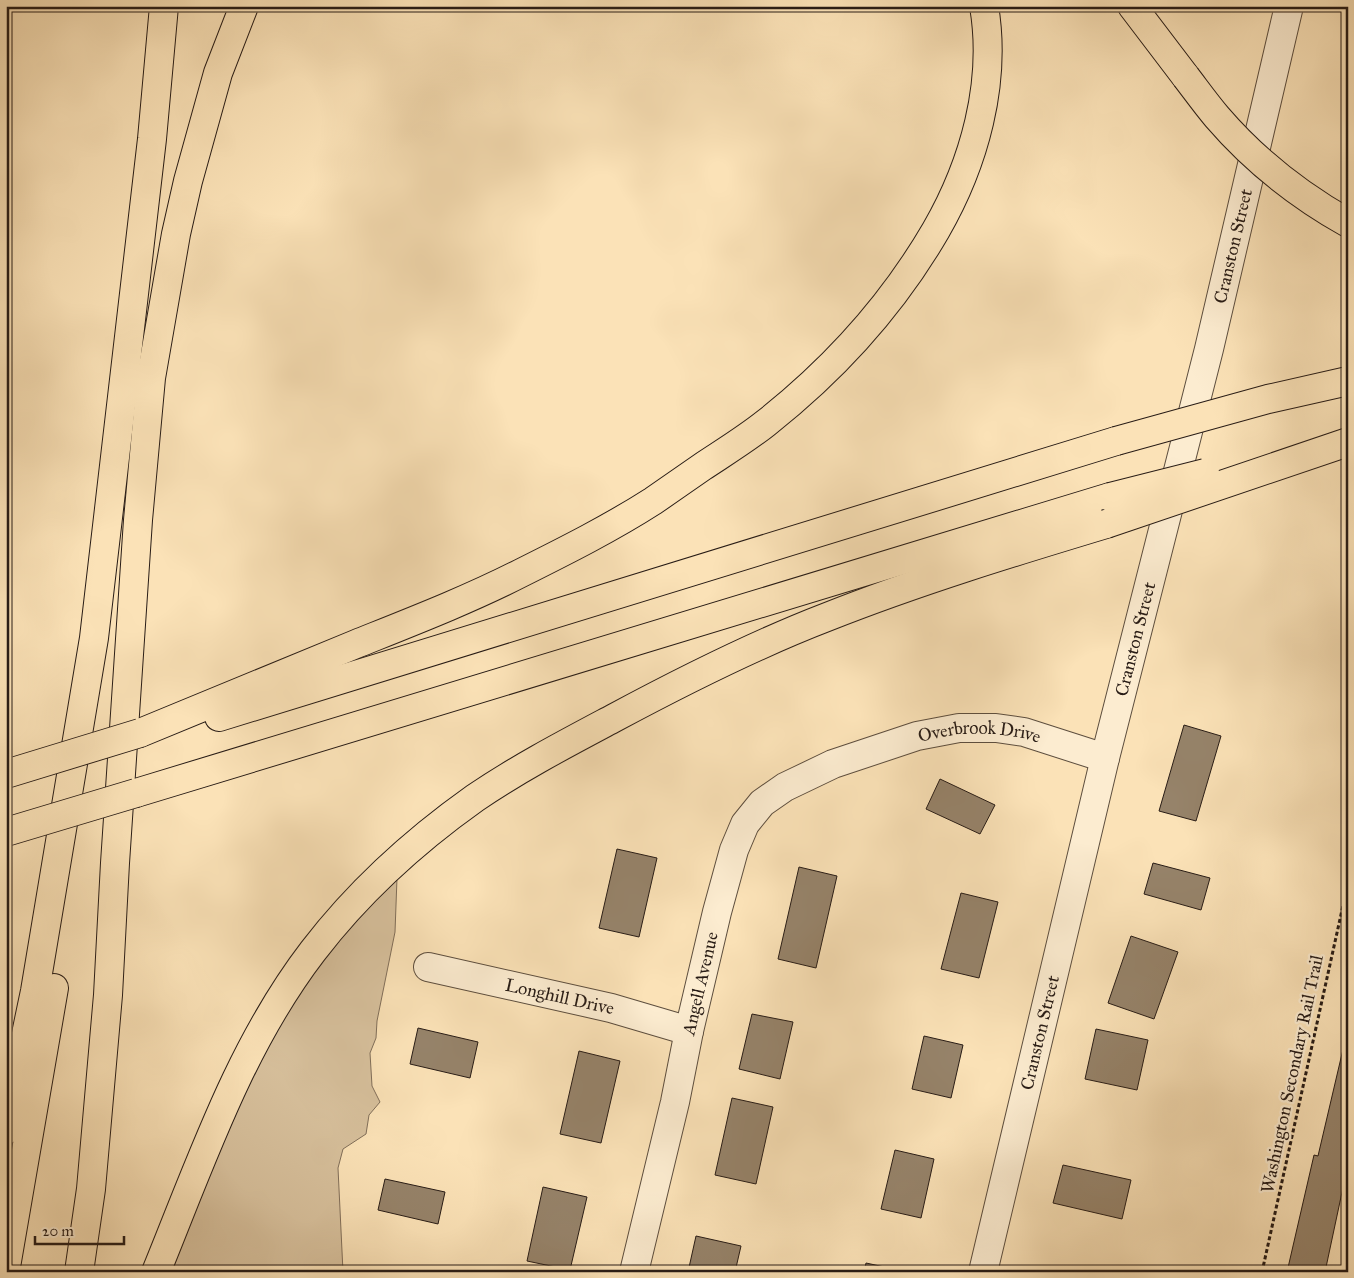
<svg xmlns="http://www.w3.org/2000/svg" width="1354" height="1278" viewBox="0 0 1354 1278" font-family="'IM FELL Great Primer',serif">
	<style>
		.green { fill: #d7c09c; stroke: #806e59 }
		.building { fill: #96836a; stroke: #281c16 }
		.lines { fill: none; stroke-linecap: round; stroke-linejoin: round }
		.minor-casing { stroke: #5d4e3e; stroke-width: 30 }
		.tertiary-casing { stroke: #5d4e3e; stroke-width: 30 }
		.motorway-casing { stroke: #281c16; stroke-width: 30 }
		.path { stroke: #281c16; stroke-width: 3; stroke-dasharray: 4 2.5; stroke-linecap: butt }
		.minor { stroke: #fcecd0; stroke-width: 28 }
		.tertiary { stroke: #fcecd0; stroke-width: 28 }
		.motorway { stroke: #fbe2b7; stroke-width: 28 }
		.motorway-bridge-casing { stroke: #281c16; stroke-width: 30; stroke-linecap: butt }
		.motorway-bridge { stroke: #fbe2b7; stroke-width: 28 }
		.labels { text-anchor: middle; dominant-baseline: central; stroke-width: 4.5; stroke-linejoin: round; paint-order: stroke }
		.street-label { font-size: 18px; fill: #281c16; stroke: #fcecd0 }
	</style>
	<rect width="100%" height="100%" fill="#fbe2b7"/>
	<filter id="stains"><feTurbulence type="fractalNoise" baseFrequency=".004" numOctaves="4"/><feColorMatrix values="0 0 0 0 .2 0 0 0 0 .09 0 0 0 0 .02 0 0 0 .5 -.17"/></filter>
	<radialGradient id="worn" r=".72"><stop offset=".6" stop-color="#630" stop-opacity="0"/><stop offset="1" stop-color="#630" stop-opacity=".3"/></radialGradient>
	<!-- green -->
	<polygon class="green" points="397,878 395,932 377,1021 376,1038 370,1053 372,1086 380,1102 369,1115 366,1134 343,1149 338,1168 343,1272 157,1272 259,1042 351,917"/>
	<!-- building -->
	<g class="building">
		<polygon points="1184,725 1221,736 1196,821 1159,811"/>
		<polygon points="940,779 995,805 980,834 926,809"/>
		<polygon points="617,849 657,858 639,937 599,928"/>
		<polygon points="1153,863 1210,878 1201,910 1144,894"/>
		<polygon points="799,867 837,876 816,968 778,959"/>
		<polygon points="961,893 998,902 979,978 941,969"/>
		<polygon points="1131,936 1178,952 1154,1019 1108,1003"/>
		<polygon points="752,1014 793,1022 780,1079 739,1069"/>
		<polygon points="418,1028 478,1042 470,1078 410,1064"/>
		<polygon points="1348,1028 1348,1164 1325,1272 1287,1272 1314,1155 1318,1156"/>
		<polygon points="1096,1029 1148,1040 1137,1090 1085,1079"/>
		<polygon points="924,1036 963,1045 951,1098 912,1089"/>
		<polygon points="579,1051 620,1061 601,1143 560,1134"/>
		<polygon points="732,1098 773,1107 756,1184 715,1175"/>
		<polygon points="895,1150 934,1159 921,1218 881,1209"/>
		<polygon points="1063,1165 1131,1180 1122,1219 1053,1203"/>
		<polygon points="385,1179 445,1192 438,1224 378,1210"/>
		<polygon points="543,1187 587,1197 570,1270 527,1261"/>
		<polygon points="696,1236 741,1246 735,1272 688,1272"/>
		<polygon points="866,1263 903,1271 903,1272 864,1272"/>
	</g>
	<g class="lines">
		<!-- minor casing -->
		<g class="minor-casing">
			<g id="minor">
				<path id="s1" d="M428,967L611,1008L689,1031"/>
				<path id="s2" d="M634,1272L675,1102L689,1031L717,912L734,850L745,824L762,803L785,787L833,764L917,736L959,728H996L1024,732L1105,758"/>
			</g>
		</g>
		<!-- tertiary casing -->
		<g class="tertiary-casing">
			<g id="tertiary">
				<path id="s3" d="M983,1272L1105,758L1209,349L1289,6"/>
			</g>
		</g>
		<!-- motorway casing -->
		<g class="motorway-casing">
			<g id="motorway">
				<polyline points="1132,6 1186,77"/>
				<polyline points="219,717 1116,441"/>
				<path d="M140,733C212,703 284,673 356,644C411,622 468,600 521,573C565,551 611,528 653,501C669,490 686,478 702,467C723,453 746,439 766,423C833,370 893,304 936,230C974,164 997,83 984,6"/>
				<polyline points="136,793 1110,497"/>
				<polyline points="6,1130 35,991 94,638 152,139 164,6"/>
				<polyline points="6,1267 54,988"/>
				<polyline points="79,1272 91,1189 108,995 115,863 138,520 151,378 176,234 188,181 218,73 244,6"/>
				<path d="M156,1272C201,1162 240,1046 313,951C359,891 413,842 475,798C519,768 567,743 614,718C683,681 754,645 827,617C918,581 1013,552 1106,524"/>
			</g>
		</g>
		<!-- path -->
		<polyline class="path" points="1262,1272 1348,883"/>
		<!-- minor -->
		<use href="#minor" class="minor"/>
		<!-- tertiary -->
		<use href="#tertiary" class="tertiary"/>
		<!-- motorway -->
		<use href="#motorway" class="motorway"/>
		<!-- motorway-bridge casing -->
		<g class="motorway-bridge-casing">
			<g id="motorway-bridge">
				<path d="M1186,77C1196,90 1206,104 1217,117C1254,160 1298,195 1348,223"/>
				<polyline points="1116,441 1268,399 1348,381"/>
				<polyline points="1110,497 1205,473"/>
				<polyline points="1106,524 1348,442"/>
				<polyline points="6,774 140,733"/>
				<polyline points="6,832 136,793"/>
			</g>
		</g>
		<!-- motorway-bridge -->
		<use href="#motorway-bridge" class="motorway-bridge"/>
	</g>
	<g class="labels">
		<!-- street labels -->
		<g class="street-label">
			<text stroke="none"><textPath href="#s3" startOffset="1056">Cranston Street</textPath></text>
			<text stroke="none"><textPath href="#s3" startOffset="651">Cranston Street</textPath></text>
			<text stroke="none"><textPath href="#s2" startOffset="722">Overbrook Drive</textPath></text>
			<text stroke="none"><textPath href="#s2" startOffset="296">Angell Avenue</textPath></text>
			<text stroke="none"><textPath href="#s1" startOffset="135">Longhill Drive</textPath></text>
			<text stroke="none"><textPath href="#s3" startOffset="246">Cranston Street</textPath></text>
			<text transform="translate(1292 1074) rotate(-78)">Washington Secondary Rail Trail</text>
		</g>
	</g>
	<!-- margin -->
	<rect width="1354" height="1278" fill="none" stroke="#fbe2b7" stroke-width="25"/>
	<rect x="8" y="8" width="1339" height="1263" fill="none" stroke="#281c16" stroke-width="2.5"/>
	<rect x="12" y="12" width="1329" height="1253" fill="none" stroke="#281c16"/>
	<!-- scale -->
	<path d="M35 1236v8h89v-8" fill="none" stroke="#281c16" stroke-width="2.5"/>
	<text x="42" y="1236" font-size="15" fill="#281c16" stroke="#fcecd0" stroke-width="4" paint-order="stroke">20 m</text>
	<rect width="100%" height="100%" filter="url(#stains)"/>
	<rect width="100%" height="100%" fill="url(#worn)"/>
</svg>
